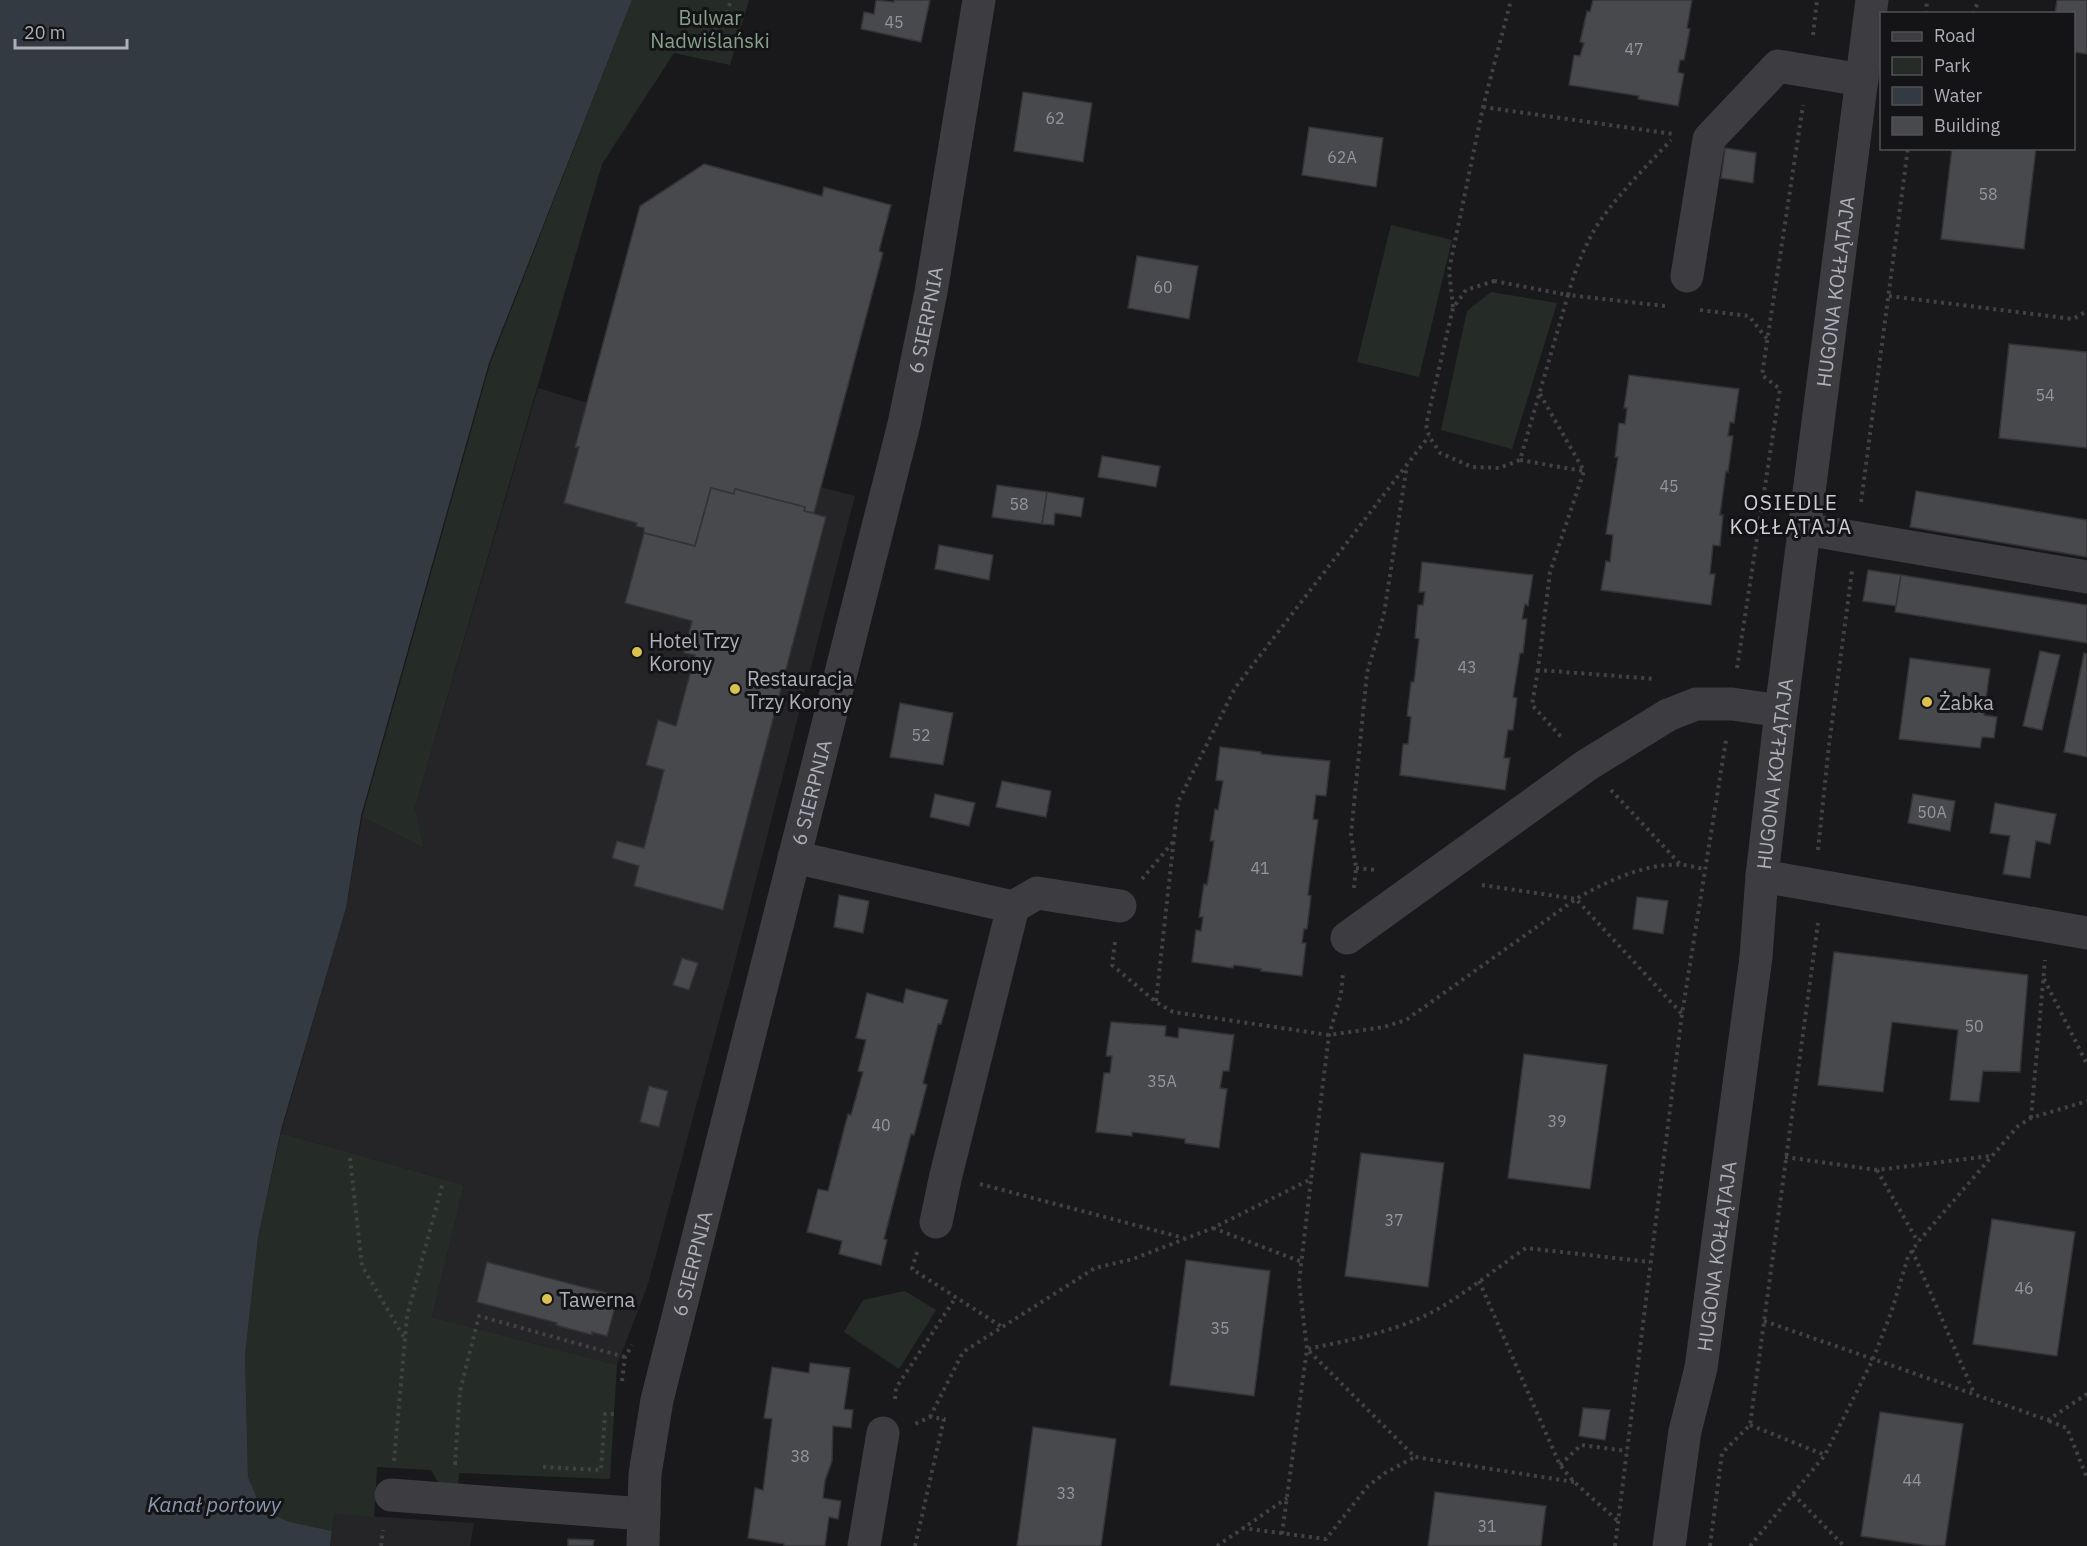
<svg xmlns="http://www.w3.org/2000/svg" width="2087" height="1546" viewBox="0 0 2087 1546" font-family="'IBM Plex Sans',sans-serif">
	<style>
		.built { fill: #252528 }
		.green { fill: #252c27 }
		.water { fill: #343a42 }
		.building { fill: #48494d; stroke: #343336; stroke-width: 1.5 }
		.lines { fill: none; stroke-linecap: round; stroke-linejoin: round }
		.path { stroke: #414146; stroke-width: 4; stroke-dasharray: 3 4.5; stroke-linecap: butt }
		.minor { stroke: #3c3c41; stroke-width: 33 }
		.poi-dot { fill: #dcc150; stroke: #141416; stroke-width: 2 }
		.labels { text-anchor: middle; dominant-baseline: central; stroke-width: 6; stroke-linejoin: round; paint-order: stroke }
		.number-label { font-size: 16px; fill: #94969e }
		.park-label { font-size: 20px; fill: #86a18c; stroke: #141416 }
		.street-label { font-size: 20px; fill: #adafb9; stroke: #141416 }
		.poi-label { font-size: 20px; fill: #adafb9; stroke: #141416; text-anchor: start }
		.neighbourhood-label { font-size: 21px; letter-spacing: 1.5px; fill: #cdced5; stroke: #141416 }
		.water-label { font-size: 21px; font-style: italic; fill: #8998af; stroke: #141416 }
	</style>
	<rect width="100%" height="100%" fill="#19191b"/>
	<!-- built -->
	<g class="built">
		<polygon points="538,388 631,416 685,452 855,496 733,969 660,1240 647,1287 617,1365 432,1317 464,1185 281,1133 346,908 362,817 424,848 415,808"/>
		<polygon points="335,1514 474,1523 470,1546 330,1546"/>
	</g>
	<!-- green -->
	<g class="green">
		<polygon points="632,0 749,0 730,65 674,53 602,164 415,808 424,848 362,817 490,364"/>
		<polygon points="1391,225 1452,240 1419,377 1357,362"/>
		<polygon points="1491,292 1557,303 1512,449 1441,430 1467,311"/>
		<polygon points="281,1133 464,1185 432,1317 617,1365 610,1479 459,1473 458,1486 439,1484 431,1470 377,1467 374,1517 335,1514 332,1531 290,1522 262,1510 248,1477 245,1356 258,1238"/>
		<polygon points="905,1291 936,1310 899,1369 844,1332 863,1300"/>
	</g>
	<!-- water -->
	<polygon class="water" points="0,0 632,0 489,363 361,816 346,908 281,1130 258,1238 245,1356 248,1477 262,1510 290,1522 332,1531 330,1546 0,1546"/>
	<!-- building -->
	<g class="building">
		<polygon points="876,0 894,2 894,0 930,0 921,42 861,29 864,12 874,14"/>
		<polygon points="1593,0 1692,0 1687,28 1690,29 1684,60 1680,60 1678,72 1684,74 1678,106 1638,99 1639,96 1569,85 1574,55 1580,56 1584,43 1580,42 1587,11 1590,12"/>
		<polygon points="2057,0 2087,0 2087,54 2074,52 2074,14 2055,14"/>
		<polygon points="1023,92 1092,103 1083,162 1014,151"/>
		<polygon points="1309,127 1383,138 1376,187 1302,175"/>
		<polygon points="1725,148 1756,153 1753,183 1721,178"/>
		<polygon points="1952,148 2036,148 2024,249 1941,239"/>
		<polygon points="704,164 822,196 824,187 891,205 879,251 883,253 814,513 804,511 805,507 735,489 734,494 711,488 695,546 644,533 644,528 636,526 637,523 564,503 579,447 575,447 640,206"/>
		<polygon points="1137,256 1198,266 1189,319 1128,308"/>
		<polygon points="2009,344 2087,352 2087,448 1999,438"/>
		<polygon points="1629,375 1739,389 1734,423 1730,422 1728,436 1733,436 1728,472 1726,471 1720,515 1723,515 1720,546 1713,545 1710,574 1715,574 1711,605 1601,590 1606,561 1610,562 1613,535 1606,534 1618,457 1615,457 1619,423 1625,424 1627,408 1624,408"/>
		<polygon points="1102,456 1160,466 1156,487 1098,477"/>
		<polygon points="997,485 1047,492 1042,524 992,517"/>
		<polygon points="711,488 734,494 735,489 805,507 804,511 826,517 723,910 634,886 639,866 612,858 617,841 644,848 664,770 646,765 658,720 676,726 695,655 684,653 692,621 625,603 644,533 695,546"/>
		<polygon points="1916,491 2087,520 2087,557 1910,527"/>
		<polygon points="1047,492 1084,498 1081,517 1055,513 1054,525 1042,524"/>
		<polygon points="939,545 993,555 989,580 935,569"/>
		<polygon points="1422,562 1533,575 1528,606 1525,604 1522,619 1527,619 1523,653 1520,653 1513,697 1517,698 1513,730 1508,730 1504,758 1510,758 1505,790 1400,775 1403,744 1408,744 1411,717 1407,716 1411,682 1414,682 1419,639 1415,638 1418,605 1423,605 1425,592 1419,592"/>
		<polygon points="1868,570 1901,575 1896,606 1863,601"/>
		<polygon points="1901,575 2087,605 2087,643 1895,612"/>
		<polygon points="2040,651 2060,655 2042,730 2023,726"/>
		<polygon points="2084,653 2087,654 2087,757 2064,752"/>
		<polygon points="1910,658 1990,669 1984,715 1997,717 1994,738 1982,737 1980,748 1899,739"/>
		<polygon points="900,703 953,713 943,765 890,757"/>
		<polygon points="1220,747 1261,752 1261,754 1330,761 1326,796 1316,795 1313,819 1318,820 1308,895 1311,896 1307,929 1304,929 1302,943 1306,943 1302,976 1261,971 1261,969 1234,965 1233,968 1192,962 1196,930 1201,931 1203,917 1199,917 1204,884 1207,885 1214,841 1210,841 1215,809 1218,810 1223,781 1216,780"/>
		<polygon points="1002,781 1051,791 1046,817 996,807"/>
		<polygon points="935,794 975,803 969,826 930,817"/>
		<polygon points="1913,794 1955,801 1950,831 1908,823"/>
		<polygon points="1995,803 2056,814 2050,844 2036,841 2030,878 2003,874 2010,836 1990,833"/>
		<polygon points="839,895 869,901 863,933 834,927"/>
		<polygon points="1637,897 1668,901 1663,934 1633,929"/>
		<polygon points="1834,952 2028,975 2020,1072 1983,1071 1979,1102 1950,1100 1958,1030 1892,1022 1883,1092 1818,1085"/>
		<polygon points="682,958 698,963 689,990 673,985"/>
		<polygon points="906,989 948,1000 941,1024 938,1024 923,1083 927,1085 914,1135 911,1134 884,1239 887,1240 881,1265 839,1254 842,1241 807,1232 818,1189 828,1191 848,1114 851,1115 863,1072 858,1071 866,1040 856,1038 867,993 903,1003"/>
		<polygon points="1111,1022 1166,1026 1165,1036 1178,1038 1179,1028 1234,1035 1229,1071 1223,1071 1220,1088 1227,1089 1219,1148 1185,1143 1185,1139 1132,1132 1132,1136 1096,1132 1104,1073 1110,1073 1112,1056 1106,1056"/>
		<polygon points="1524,1054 1607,1065 1590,1189 1508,1178"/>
		<polygon points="649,1086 668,1091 659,1127 640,1122"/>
		<polygon points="1361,1153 1444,1163 1428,1287 1345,1276"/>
		<polygon points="1992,1219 2075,1232 2057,1356 1973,1344"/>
		<polygon points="1186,1260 1270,1271 1254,1396 1170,1385"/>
		<polygon points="487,1262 618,1296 607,1336 592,1332 592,1335 556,1325 557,1323 477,1302"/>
		<polygon points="810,1363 850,1368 844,1409 853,1410 851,1428 833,1426 832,1461 825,1481 823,1498 841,1501 838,1519 829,1517 825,1546 784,1546 784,1544 748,1538 755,1488 763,1490 772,1419 764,1418 772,1367 809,1373"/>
		<polygon points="1583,1408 1610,1410 1605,1440 1579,1436"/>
		<polygon points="1880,1412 1963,1424 1945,1546 1929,1546 1861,1536"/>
		<polygon points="1033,1427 1116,1439 1101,1546 1017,1546"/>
		<polygon points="1435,1492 1546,1506 1541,1546 1428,1546"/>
		<polygon points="568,1539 594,1540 593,1546 568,1546"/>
	</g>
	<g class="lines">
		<!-- path -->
		<g class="path">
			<polyline points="1926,14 1927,0"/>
			<polyline points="1973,14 1979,0"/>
			<polyline points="1813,35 1817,0"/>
			<polyline points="709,37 726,16 731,0"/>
			<polyline points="1483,107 1673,134"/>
			<polygon points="1494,281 1568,295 1520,460 1499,468 1472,467 1440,453 1429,436 1426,425 1453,308 1466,290"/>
			<polyline points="1889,296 2073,319 2087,311"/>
			<path d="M1665,306L1568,295C1574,273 1582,253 1592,234C1610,202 1646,167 1671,140"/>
			<polyline points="1453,307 1449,270 1483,107 1511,0"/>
			<polyline points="1700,310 1749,316 1767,339"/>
			<polyline points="1540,394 1584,471 1550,572 1538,670 1656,679"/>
			<polyline points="1520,460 1583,471"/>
			<polyline points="1861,502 1908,148"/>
			<polyline points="1737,668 1780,389 1762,375 1803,105"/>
			<polyline points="1538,670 1532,705 1563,739"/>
			<polyline points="1611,790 1680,864"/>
			<polyline points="1818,850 1829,745 1852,571"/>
			<polyline points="1356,868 1377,870"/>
			<polyline points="1142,879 1174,841"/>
			<polyline points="1482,885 1576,899 1682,1014"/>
			<polyline points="1354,888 1356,868 1351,834 1367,673 1384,614 1407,465"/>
			<path d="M1115,942L1112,965L1156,1002L1173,1012L1329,1035L1384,1027L1406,1020L1576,899C1605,882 1647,862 1682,865C1689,865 1697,868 1705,869"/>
			<polyline points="2044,979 2087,1064"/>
			<polyline points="1156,1001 1178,802 1235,688 1429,436"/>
			<polyline points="2031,1118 2045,960"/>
			<polyline points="1785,1157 1877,1170 1990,1156"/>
			<polyline points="350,1158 362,1266 405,1339"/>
			<polyline points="1877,1170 1918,1242"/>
			<polyline points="980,1184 1184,1238"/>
			<polyline points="1213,1228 1302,1262"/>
			<polyline points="1912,1250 1974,1393"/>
			<polyline points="917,1252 912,1269 1002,1327"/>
			<polyline points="1479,1281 1560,1465 1574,1482 1618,1521"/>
			<polyline points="1764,1321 2048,1420 2087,1394"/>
			<polyline points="622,1381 625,1357 632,1345"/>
			<polyline points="895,1399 896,1388 956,1297"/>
			<polyline points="930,1417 963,1352 1095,1268 1133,1259 1213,1228 1311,1179 1329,1035 1341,994 1343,973"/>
			<polyline points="2049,1421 2067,1428 2087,1478"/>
			<polyline points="1750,1425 1825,1455"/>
			<polyline points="394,1461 407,1316 443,1182"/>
			<polyline points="457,1463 455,1463 460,1391 479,1316 625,1357"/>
			<polyline points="1560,1465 1581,1445 1627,1451"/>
			<polyline points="543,1467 601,1470 605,1414 618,1414"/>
			<path d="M1574,1482L1415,1457L1307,1349C1351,1340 1404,1330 1443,1306C1471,1289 1498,1267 1526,1248L1650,1262"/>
			<polyline points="1793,1494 1844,1546"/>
			<polyline points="1242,1528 1326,1539 1368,1486 1385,1473 1415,1457"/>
			<polyline points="1282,1534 1307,1349 1299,1282 1311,1180"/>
			<polyline points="381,1546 383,1530"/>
			<polyline points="915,1546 944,1419 930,1417 915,1424"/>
			<polyline points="1217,1546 1287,1498"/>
			<polyline points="1615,1546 1682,1014 1726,740"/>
			<polyline points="1710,1546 1722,1453 1750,1425 1818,923"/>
			<polyline points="1750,1546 1825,1455 1873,1359 1891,1313 1908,1257 1918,1242 2018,1126 2031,1118 2087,1101"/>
		</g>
		<!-- minor -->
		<g class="minor">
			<polyline points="1687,276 1709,139 1778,66 1862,80"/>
			<polyline points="1805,529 2087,577"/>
			<polyline points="794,857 1013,907 946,1175 936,1222"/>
			<polyline points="1762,876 2087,933"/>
			<polyline points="1013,907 1037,893 1120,906"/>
			<polyline points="1347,938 1587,765 1668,715 1696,704 1732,704 1781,711"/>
			<polyline points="391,1495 644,1514"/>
			<path id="s1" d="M643,1546L645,1474L657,1400L904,424L931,292L979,0"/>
			<polyline points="864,1546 883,1433"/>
			<path id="s2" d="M1669,1546L1685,1431L1701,1368L1756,957L1762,876L1781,711L1872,0"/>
		</g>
	</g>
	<!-- markers -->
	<g class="poi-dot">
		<circle cx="637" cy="652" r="6"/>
		<circle cx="735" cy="689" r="6"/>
		<circle cx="1927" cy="702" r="6"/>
		<circle cx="547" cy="1299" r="6"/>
	</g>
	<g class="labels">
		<!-- number labels -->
		<g class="number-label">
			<text x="894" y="22">45</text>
			<text x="1634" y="49">47</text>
			<text x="1055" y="118">62</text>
			<text x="1342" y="157">62A</text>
			<text x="1988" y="194">58</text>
			<text x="1163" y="287">60</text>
			<text x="2045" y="395">54</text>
			<text x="1669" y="486">45</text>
			<text x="1019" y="504">58</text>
			<text x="1467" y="667">43</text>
			<text x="921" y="735">52</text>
			<text x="1932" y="812">50A</text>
			<text x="1260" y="868">41</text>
			<text x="1974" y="1026">50</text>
			<text x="1162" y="1081">35A</text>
			<text x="1557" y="1121">39</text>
			<text x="881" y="1125">40</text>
			<text x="1394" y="1220">37</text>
			<text x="2024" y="1288">46</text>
			<text x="1220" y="1328">35</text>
			<text x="800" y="1456">38</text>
			<text x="1912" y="1480">44</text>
			<text x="1066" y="1493">33</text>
			<text x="1487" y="1526">31</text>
		</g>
		<!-- park labels -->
		<g class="park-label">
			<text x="710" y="17">Bulwar<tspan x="710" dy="23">Nadwiślański</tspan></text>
		</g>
		<!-- street labels -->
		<g class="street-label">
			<text stroke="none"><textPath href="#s2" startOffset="1266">HUGONA KOŁŁĄTAJA</textPath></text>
			<text stroke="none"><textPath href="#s1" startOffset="1260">6 SIERPNIA</textPath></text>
			<text stroke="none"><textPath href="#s2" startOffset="780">HUGONA KOŁŁĄTAJA</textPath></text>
			<text stroke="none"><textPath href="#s1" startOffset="774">6 SIERPNIA</textPath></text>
			<text stroke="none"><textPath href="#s2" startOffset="294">HUGONA KOŁŁĄTAJA</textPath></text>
			<text stroke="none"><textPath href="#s1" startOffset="288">6 SIERPNIA</textPath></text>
		</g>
		<!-- poi labels -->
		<g class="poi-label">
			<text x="649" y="640">Hotel Trzy<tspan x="649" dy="23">Korony</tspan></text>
			<text x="747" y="678">Restauracja<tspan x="747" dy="23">Trzy Korony</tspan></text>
			<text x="1939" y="702">Żabka</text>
			<text x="559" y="1299">Tawerna</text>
		</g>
		<!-- neighbourhood labels -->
		<g class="neighbourhood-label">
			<text x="1791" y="502">OSIEDLE<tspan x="1791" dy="24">KOŁŁĄTAJA</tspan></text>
		</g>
		<!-- water labels -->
		<g class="water-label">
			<text x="214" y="1504">Kanał portowy</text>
		</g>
	</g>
	<!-- legend -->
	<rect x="1880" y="12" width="195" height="138" fill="#141416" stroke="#515257" stroke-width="1.5"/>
	<rect x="1892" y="32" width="30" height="9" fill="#3c3c41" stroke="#515257" stroke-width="1.5"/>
	<text x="1934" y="42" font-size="18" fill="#adafb9">Road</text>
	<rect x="1892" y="57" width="30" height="18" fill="#252c27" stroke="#515257" stroke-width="1.5"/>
	<text x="1934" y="72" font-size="18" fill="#adafb9">Park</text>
	<rect x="1892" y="87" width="30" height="18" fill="#343a42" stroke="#515257" stroke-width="1.5"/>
	<text x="1934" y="102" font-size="18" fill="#adafb9">Water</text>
	<rect x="1892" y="117" width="30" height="18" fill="#48494d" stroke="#515257" stroke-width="1.5"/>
	<text x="1934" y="132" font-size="18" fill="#adafb9">Building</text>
	<!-- scale -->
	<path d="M15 39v9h112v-9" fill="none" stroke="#adafb9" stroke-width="3"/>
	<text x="24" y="39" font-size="18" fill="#adafb9" stroke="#141416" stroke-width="4.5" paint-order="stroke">20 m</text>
</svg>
